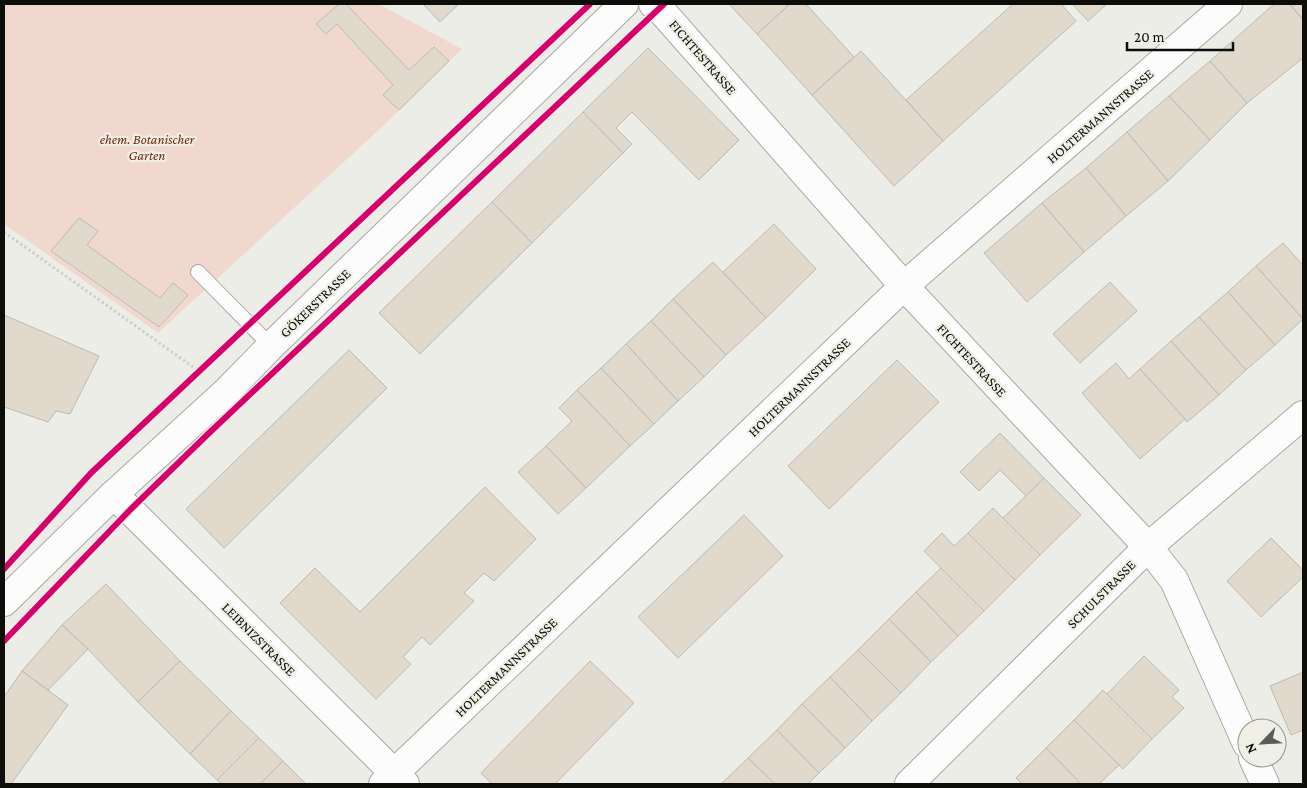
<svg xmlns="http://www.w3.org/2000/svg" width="1307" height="788" viewBox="0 0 1307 788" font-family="'Crimson Pro',serif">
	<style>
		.green { fill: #f1d8ce }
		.building { fill: #e1d9cc; stroke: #bcbab6 }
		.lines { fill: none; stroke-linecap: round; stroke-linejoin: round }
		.service-casing { stroke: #a8a8a4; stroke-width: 16 }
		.minor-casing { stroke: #a8a8a4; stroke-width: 30 }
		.secondary-casing { stroke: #a8a8a4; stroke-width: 30 }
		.path { stroke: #cfcfce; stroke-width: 3; stroke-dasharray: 2.5 2.5; stroke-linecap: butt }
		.service { stroke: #fcfcfc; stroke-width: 14 }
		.minor { stroke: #fcfcfc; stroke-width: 28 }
		.secondary { stroke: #fcfcfc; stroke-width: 28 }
		.cycleway-casing { stroke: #efefe6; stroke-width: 9 }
		.cycleway { stroke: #d6006c; stroke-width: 6 }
		.labels { text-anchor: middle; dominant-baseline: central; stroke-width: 4.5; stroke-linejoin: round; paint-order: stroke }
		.street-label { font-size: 14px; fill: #0d0d0a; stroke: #efefe6 }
		.park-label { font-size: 14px; font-style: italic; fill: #74270c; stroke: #efefe6 }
	</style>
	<rect width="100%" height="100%" fill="#edede8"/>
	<!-- green -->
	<polygon class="green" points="4,4 379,4 462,49 382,127 158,333 4,224"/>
	<!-- building -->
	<g class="building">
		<polygon points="339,4 346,4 409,70 434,47 449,61 399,110 383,95 393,85 337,24 326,34 316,24"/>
		<polygon points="423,4 459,4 440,22"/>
		<polygon points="729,4 790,4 757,34"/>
		<polygon points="790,4 806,4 854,57 812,95 757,34"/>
		<polygon points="1013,4 1061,4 1076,21 943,141 906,100"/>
		<polygon points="1072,4 1107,4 1088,21"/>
		<polygon points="1274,4 1290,4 1303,20 1303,58 1247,103 1210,61"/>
		<polygon points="1290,4 1303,4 1303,20"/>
		<polygon points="648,48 739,140 699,180 632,112 616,128 632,144 623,153 583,112"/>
		<polygon points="861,51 943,141 894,186 812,95"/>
		<polygon points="1210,61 1247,103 1210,140 1169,96"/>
		<polygon points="1169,96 1210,140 1168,181 1127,132"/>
		<polygon points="583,112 623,153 532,243 492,202"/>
		<polygon points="1127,132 1168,181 1126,216 1086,168"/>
		<polygon points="1086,168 1126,216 1084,252 1042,203"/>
		<polygon points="492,202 532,243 420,354 379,313"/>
		<polygon points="1042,203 1084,252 1027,302 984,253"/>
		<polygon points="79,218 98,231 87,245 160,298 173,283 188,295 159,327 51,251"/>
		<polygon points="774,224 816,269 766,318 723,272"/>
		<polygon points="1283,243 1303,265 1303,319 1256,266"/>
		<polygon points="713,262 766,318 726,355 673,299"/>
		<polygon points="1256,266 1303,319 1275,345 1228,292"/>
		<polygon points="1110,282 1137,311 1080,363 1053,334"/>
		<polygon points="1228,292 1275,345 1246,370 1199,317"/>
		<polygon points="673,299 726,355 704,377 651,321"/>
		<polygon points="4,315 99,356 70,414 56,411 48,422 4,407"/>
		<polygon points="1199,317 1246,370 1219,395 1171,341"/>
		<polygon points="651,321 704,377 678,401 626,344"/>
		<polygon points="1171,341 1219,395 1187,422 1140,369"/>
		<polygon points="626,344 678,401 654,424 601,368"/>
		<polygon points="349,350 387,388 224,548 186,509"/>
		<polygon points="897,360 939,402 829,509 788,466"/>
		<polygon points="1116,363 1129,379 1140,369 1185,419 1140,459 1082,393"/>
		<polygon points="601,368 654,424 630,446 577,390"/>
		<polygon points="577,390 630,446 586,488 546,446 572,421 559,408"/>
		<polygon points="1000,433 1044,478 1026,496 1000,470 979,491 960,472"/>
		<polygon points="546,446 586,488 558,514 518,472"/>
		<polygon points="1044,478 1081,515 1040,555 1003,518"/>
		<polygon points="485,487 536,539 494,581 484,573 464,593 474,601 430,645 422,637 403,657 411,664 376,699 280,603 315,568 360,612"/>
		<polygon points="993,508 1040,555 1015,580 968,533"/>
		<polygon points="744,515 783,556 678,658 638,617"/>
		<polygon points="942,533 954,546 968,533 1015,580 984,611 924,551"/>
		<polygon points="1271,538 1303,570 1303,577 1261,617 1227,581"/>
		<polygon points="941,568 984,611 958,636 916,592"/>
		<polygon points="106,584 180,661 138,702 88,649 62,625"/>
		<polygon points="916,592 958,636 931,662 889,619"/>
		<polygon points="889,619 931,662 901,693 858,650"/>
		<polygon points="62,625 88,649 48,690 22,671"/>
		<polygon points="858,650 901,693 872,721 830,677"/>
		<polygon points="1144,656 1179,690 1172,697 1184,708 1152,739 1107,694"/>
		<polygon points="180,661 231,711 190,754 138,702"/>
		<polygon points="590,661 634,703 555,784 492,784 481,773"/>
		<polygon points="22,671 68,705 11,784 8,784 4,781 4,697"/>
		<polygon points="1303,672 1303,730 1291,735 1270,686"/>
		<polygon points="830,677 872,721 845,748 802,704"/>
		<polygon points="1103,690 1152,739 1123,769 1074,720"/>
		<polygon points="802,704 845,748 819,773 777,730"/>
		<polygon points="231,711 259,738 217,780 190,754"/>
		<polygon points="1074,720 1119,765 1099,784 1081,784 1046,748"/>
		<polygon points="777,730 819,773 808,784 775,784 748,758"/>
		<polygon points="259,738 283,761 260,784 222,784 217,780"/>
		<polygon points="1046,748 1081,784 1022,784 1016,778"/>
		<polygon points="748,758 775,784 723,784 722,783"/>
		<polygon points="283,761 306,784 260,784"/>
	</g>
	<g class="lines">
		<!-- service casing -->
		<g class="service-casing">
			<polyline id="service" points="198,272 271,346"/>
		</g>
		<!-- minor casing -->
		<g class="minor-casing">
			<g id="minor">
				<polyline points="653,4 659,8 904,286 1148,547 1174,580 1247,744"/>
				<polyline points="113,495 130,510 405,784"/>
				<polyline points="1253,758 1265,784"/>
				<polyline points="383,784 904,286 1228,4"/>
				<polyline points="909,784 1148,547 1303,415"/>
			</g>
		</g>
		<!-- secondary casing -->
		<g class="secondary-casing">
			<polyline id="secondary" points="4,602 113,495 227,391 271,346 624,4"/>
		</g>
		<!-- path -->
		<polyline class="path" points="4,232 200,372"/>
		<!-- service -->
		<use href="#service" class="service"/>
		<!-- minor -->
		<use href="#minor" class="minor"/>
		<!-- secondary -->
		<use href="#secondary" class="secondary"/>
		<!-- cycleway casing -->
		<g class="cycleway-casing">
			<g id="cycleway">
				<polyline points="4,569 91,473 590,4"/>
				<polyline points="4,641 130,510 208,434 664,4"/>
			</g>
		</g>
		<!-- cycleway -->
		<use href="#cycleway" class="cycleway"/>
	</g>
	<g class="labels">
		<!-- street labels -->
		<g class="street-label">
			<text transform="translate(703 57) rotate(49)">FICHTESTRASSE</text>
			<text transform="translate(1100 116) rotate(-41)">HOLTERMANNSTRASSE</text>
			<text transform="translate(315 303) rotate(-44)">GÖKERSTRASSE</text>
			<text transform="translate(972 360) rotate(47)">FICHTESTRASSE</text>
			<text transform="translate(799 387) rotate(-44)">HOLTERMANNSTRASSE</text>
			<text transform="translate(1101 594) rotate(-45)">SCHULSTRASSE</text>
			<text transform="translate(259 639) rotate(45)">LEIBNIZSTRASSE</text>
			<text transform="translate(506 667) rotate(-44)">HOLTERMANNSTRASSE</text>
		</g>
		<!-- park labels -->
		<g class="park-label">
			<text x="147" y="139">ehem. Botanischer<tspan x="147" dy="16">Garten</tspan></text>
		</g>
	</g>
	<!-- border -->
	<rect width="1307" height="788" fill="none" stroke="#0d0d0a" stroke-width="10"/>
	<!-- north arrow -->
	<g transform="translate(1262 743) rotate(245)"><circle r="24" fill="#efefe6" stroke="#95958e"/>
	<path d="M0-4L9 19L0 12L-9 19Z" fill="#5b5b58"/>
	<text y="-8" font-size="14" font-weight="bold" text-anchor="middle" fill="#0d0d0a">N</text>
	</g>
	<!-- scale -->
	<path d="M1127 42v8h106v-8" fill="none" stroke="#0d0d0a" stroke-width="2.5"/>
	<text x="1134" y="42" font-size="15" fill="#0d0d0a" stroke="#efefe6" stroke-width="4" paint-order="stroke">20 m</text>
</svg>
